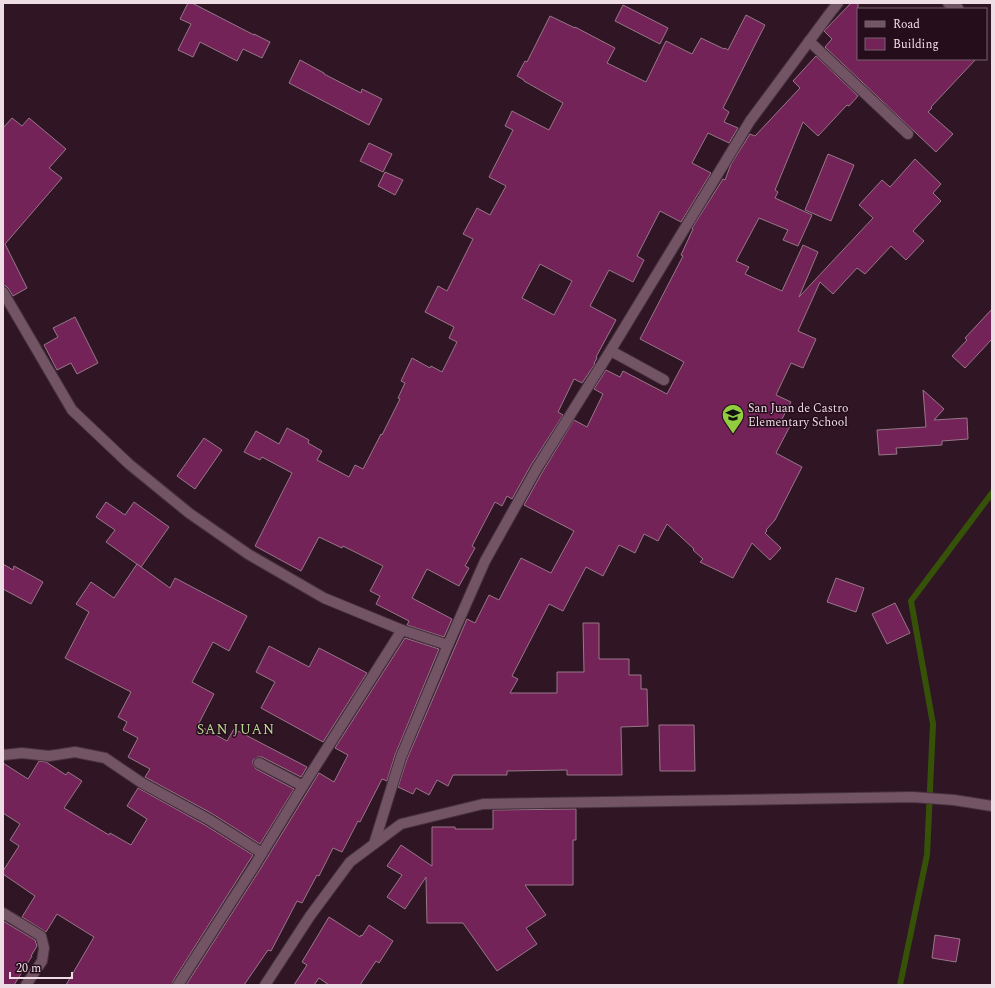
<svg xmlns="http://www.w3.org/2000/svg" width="995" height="988" viewBox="0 0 995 988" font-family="Spectral,serif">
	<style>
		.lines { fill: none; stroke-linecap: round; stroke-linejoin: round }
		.stream { stroke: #365209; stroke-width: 6 }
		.building { fill: #732357; stroke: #977788; fill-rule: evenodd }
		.service-casing { stroke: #47323e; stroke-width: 12 }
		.minor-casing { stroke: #47323e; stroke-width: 12 }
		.tertiary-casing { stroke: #47323e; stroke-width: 12 }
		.service { stroke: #725465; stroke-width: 10 }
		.minor { stroke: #725465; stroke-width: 10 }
		.tertiary { stroke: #725465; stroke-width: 10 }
		.labels { text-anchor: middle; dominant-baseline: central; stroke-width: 3; stroke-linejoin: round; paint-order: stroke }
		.poi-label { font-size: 12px; fill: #efdde6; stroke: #260d1c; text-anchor: start }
		.quarter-label { font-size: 14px; letter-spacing: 1px; fill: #b6d892; stroke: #260d1c }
	</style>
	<rect width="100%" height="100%" fill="#301625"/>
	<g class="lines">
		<!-- stream -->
		<polyline class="stream" points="900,985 927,855 933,724 911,601 992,493"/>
	</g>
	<!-- building -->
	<g class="building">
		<polygon points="188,3 192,3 254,35 254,34 270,42 262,58 243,49 237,61 200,42 193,57 178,50 191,24 180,19"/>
		<polygon points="851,3 858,3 858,59 976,59 931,107 932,108 928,112 953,134 936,152 825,47 832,39 824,31"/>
		<polygon points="623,5 668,28 660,44 615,21"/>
		<path d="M746,15L765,25L723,108L729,112L724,122L738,128L729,143L708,133L692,163L711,173L681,222L660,211L637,256L644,260L633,282L609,270L590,306L616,320L596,357L597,358L594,363L595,364L582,383L574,379L558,412L563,415L531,465L512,499L507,496L502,506L495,502L472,546L475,548L465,566L469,568L459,586L427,569L412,598L452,619L444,637L407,625L409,621L376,604L380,596L370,591L383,566L343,546L342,548L319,537L301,571L255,546L292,473L262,457L260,460L244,452L256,431L279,444L287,428L309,440L308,443L322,451L317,460L349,477L355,465L363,469L381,434L382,435L400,399L398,398L405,383L401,381L412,358L430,368L431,366L442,372L457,342L449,338L454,327L425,312L438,286L447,291L473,239L463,234L477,208L490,215L506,186L489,177L513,130L505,126L512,111L549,130L563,103L524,81V80L517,76L525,61L527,62L550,16L575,28V27L615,48L607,63L646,82L666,41L692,54L701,38L724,49L725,48L728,50ZM540,264L572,281L554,315L522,298Z"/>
		<polygon points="816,56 858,96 849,106 847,105 818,136 803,122 775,190 778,192 775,198 812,215 798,246 783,240 788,230 759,218 736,261 749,267 745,274 782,291 803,245 818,252 799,297 873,218 859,205 882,180 890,187 915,159 941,184 933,193 941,201 913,231 924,241 906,260 891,246 865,274 857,268 833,294 820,282 798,331 816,339 803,368 791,363 776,395 791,402 782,419 791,424 776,453 802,467 775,520 766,530 767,531 765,533 781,548 770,560 752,543 733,578 700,562 703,559 693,550 694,549 667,524 658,541 644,534 635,553 619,545 603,576 586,567 563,611 549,604 512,676 518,679 510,693 557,693 557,672 584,672 583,623 599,623 599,659 629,659 629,675 641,675 641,689 647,689 648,726 621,727 622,775 567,775 567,770 507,771 507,775 453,775 448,786 437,780 429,795 416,788 413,794 398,787 407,759 467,619 475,623 489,595 499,600 521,558 551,573 574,531 524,505 543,471 574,420 587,427 603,394 594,389 606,370 620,377 623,371 667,394 684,362 640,339 683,256 681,255 693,229 692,228 723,179 725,180 731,164 750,134 755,136 800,88 793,81"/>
		<polygon points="300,60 324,73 324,74 361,93 362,89 382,99 369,125 289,83"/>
		<polygon points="12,118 22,126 29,118 66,149 49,168 62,178 5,244 27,288 13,296 8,288 6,286 3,286 3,128"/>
		<polygon points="369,143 392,154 383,172 360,161"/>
		<polygon points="828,154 854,165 831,221 805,210"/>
		<polygon points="385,172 403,180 395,195 378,186"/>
		<polygon points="992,309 992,339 965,368 952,356 967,340 965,338"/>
		<polygon points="75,317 98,363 77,374 71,363 57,370 44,345 58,337 53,328"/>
		<polygon points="923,390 944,409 934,420 967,418 968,439 942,441 942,445 896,448 897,454 879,455 877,430 926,427"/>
		<polygon points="204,438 222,450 195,489 177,476"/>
		<polygon points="106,502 125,515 134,502 169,527 141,567 106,542 115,530 96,517"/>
		<polygon points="3,564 13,570 14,566 43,582 31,604 3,589"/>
		<polygon points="137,564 170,588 175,578 247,616 229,651 213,642 192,682 214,694 198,725 227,741 234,729 307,767 301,777 262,757 258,757 253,760 253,764 256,769 294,789 260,844 211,813 145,777 150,769 128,757 138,738 123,730 127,722 118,717 131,692 65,658 89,612 76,604 91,582 114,598"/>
		<polygon points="836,578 864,588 856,612 827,602"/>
		<polygon points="895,603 910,633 887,644 872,614"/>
		<polygon points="405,638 439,649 395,755 387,781 382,779 360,822 358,821 342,852 333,848 319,876 317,875 302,903 297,901 271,951 268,950 244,985 186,985 259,871 319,773 334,782 348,755 335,748"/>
		<polygon points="269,646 309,667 319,648 367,673 323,742 261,708 275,682 256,672"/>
		<polygon points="659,725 694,725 695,771 660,771"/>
		<polygon points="39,761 46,762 66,775 68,772 82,781 64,808 109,835 110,833 131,845 147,819 127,806 138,788 205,825 253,855 173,981 172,985 66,985 94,937 57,914 46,932 22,917 35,896 3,874 3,871 19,846 10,840 20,824 3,813 3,763 28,779"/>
		<polygon points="576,809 576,840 573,840 573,885 525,885 546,915 526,928 537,944 497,971 463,923 427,923 426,877 405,909 387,897 402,875 387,866 401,845 432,866 432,827 455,827 455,829 493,829 493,810"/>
		<polygon points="329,917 360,937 361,935 362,936 369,925 393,941 379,963 376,961 360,985 329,985 319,978 314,985 294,985 307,965 302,962"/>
		<polygon points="3,921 35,940 37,946 31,956 32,956 14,985 3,985"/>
		<polygon points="935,935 960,939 956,962 932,958"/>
	</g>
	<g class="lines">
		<!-- service casing -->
		<g class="service-casing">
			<polyline id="service" points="611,351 664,380"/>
		</g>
		<!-- minor casing -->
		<g class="minor-casing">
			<g id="minor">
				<polyline points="948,3 958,8"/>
				<polyline points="809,41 908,134"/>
				<polyline points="3,292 72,410 129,464 189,513 248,554 324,598 402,630 448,645"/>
				<polyline points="3,755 22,753 49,756 75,752 105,758 142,783 208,819 262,853"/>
				<polyline points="259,763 303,786"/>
				<polyline points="374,844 401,757 448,645 485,561 537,468 609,353 750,121 830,13 838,3"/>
				<polyline points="3,913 41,936 44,948 42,961 26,985"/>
				<polyline points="178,985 253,868 303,786 402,630"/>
			</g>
		</g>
		<!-- tertiary casing -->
		<g class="tertiary-casing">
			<polyline id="tertiary" points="265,985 310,916 350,862 401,824 483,804 912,797 954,800 992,806"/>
		</g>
		<!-- service -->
		<use href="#service" class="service"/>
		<!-- minor -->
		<use href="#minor" class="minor"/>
		<!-- tertiary -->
		<use href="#tertiary" class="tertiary"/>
	</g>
	<!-- icons -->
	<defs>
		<g id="school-pin" transform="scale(1.15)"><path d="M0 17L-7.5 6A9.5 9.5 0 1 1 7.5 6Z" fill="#92cd3f" stroke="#260d1c"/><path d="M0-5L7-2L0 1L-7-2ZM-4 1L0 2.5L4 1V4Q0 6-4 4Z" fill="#111"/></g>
	</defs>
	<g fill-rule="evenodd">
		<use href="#school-pin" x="733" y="415"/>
	</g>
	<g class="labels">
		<!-- poi labels -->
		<g class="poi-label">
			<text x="748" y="408">San Juan de Castro<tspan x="748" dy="14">Elementary School</tspan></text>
		</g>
		<!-- quarter labels -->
		<g class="quarter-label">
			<text x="236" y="729">SAN JUAN</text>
		</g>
	</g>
	<!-- border -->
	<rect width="995" height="988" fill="none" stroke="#efdde6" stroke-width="8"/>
	<!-- legend -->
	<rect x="857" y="8" width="130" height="52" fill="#260d1c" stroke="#76606d"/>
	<rect x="865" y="21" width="20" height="6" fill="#725465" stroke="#76606d"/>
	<text x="893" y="28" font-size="12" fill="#efdde6">Road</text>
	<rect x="865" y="38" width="20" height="12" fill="#732357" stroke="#76606d"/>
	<text x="893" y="48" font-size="12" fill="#efdde6">Building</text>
	<!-- scale -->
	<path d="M10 972v6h62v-6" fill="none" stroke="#efdde6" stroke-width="2"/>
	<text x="16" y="972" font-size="12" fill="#efdde6" stroke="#260d1c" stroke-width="3" paint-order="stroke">20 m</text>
</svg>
